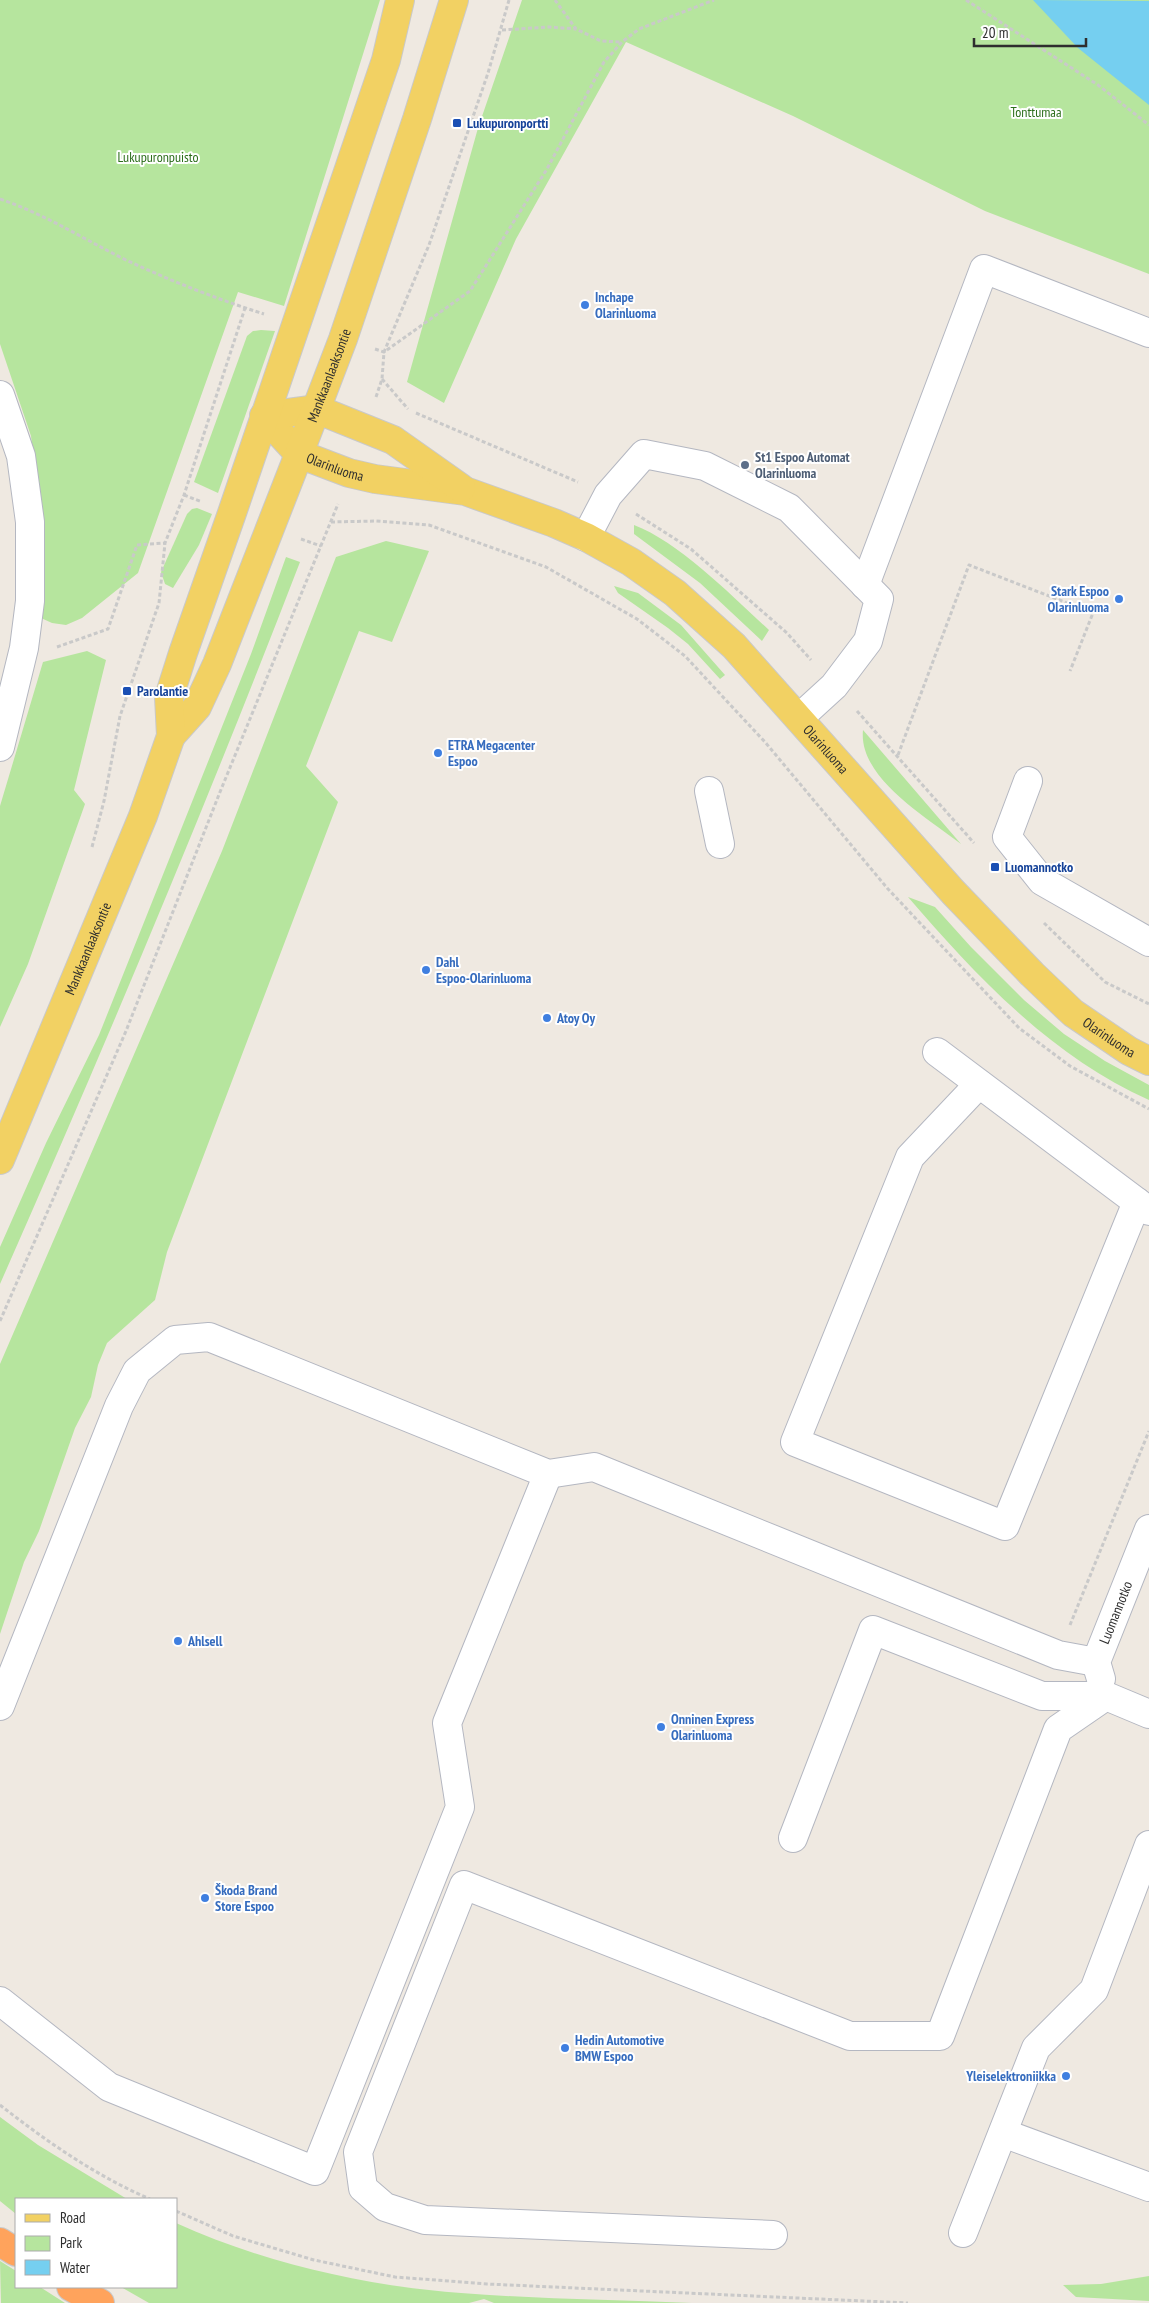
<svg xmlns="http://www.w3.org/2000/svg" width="1149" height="2303" viewBox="0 0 1149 2303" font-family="'PT Sans Narrow',sans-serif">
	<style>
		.green { fill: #b6e59e }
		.water { fill: #75cff0 }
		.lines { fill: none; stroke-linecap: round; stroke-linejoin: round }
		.minor-casing { stroke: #b4b7c1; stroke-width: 30 }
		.major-casing { stroke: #c9c9c9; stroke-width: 30 }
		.highway-casing { stroke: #c9c9c9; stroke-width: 30 }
		.path { stroke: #c9c9c9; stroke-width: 3; stroke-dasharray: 4 2.5; stroke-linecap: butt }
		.minor { stroke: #fff; stroke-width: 28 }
		.major { stroke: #f2d163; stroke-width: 28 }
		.highway { stroke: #ffa35c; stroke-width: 28 }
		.transit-dot { fill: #1a4fb4; stroke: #fff; stroke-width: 2 }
		.shop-dot { fill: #3f7fe0; stroke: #fff; stroke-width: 2 }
		.service-dot { fill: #5c6f8a; stroke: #fff; stroke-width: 2 }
		.labels { text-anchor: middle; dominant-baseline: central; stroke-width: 4; stroke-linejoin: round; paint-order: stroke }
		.park-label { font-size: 14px; fill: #2c6e1b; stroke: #fff }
		.transit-label { font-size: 14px; font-weight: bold; fill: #164399; stroke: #fff; text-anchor: start }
		.shop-label { font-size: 14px; font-weight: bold; fill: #366cbe; stroke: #fff; text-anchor: start }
		.street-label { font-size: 14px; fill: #2e2e2e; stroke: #fff }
		.service-label { font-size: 14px; font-weight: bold; fill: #4e5e75; stroke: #fff; text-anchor: start }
	</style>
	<rect width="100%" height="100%" fill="#efe9e1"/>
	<!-- green -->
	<g class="green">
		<polygon points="0,0 380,0 284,306 238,292 138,573 82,618 66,625 52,623 41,618 43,538 31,436 0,344"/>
		<polygon points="522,0 1149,0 1149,274 985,211 793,116 626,42 516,239 444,403 407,382 478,128"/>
		<polygon points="261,330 275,331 218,493 194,482 247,336 253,331"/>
		<polygon points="197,508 212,514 199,545 173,588 165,584 161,572 187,514 192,509"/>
		<path d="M634,525C679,542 733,597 769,630L762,641L700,583L634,534Z"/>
		<polygon points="386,541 429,551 392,642 359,631 306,766 338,802 167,1252 155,1300 107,1343 98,1365 91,1397 75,1428 39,1531 24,1562 0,1634 0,1364 222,851 336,557"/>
		<path d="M286,557L300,562C206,806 105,1046 0,1284V1247L46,1143L99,1035L251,654Z"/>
		<polygon points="614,586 638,593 681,625 725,675 720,679 688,644 668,628 618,593"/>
		<polygon points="87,651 106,660 74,790 85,804 28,964 0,1027 0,806 43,662"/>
		<path d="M863,730L961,844C928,818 858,778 863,730Z"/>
		<path d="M908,897L935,907L971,947L1024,1000L1064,1034L1105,1061L1149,1085V1100C1051,1056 977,977 908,897Z"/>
		<polygon points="0,2117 38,2145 127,2199 16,2199 16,2214 0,2201"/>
		<path d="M176,2223C264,2263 365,2286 461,2293C538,2299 615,2300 692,2303H494L484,2299L469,2303H149L121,2287H176Z"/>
		<polygon points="0,2261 16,2271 16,2287 40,2287 65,2303 1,2303"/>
		<polygon points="1149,2276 1149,2301 1076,2297 1063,2285 1101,2284"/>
	</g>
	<!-- water -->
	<polygon class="water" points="1033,0 1149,1 1149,105 1078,48"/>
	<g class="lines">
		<!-- minor casing -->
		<g class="minor-casing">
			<g id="minor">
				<polyline points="0,395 21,456 30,522 30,601 24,648 0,747"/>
				<polyline points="586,537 608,495 644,454 705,466 789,508 879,599 868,641 834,686 799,718"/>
				<polyline points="865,585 984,269 1149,333"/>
				<polyline points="1028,781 1007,837 1042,881 1149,942"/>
				<polyline points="709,791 720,844"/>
				<polyline points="937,1052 1149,1211"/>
				<polyline points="979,1084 910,1157 795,1442 1005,1526 1137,1202"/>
				<path id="s1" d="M1101,1679L1096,1662L1149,1529"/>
				<polyline points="0,1706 119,1406 137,1371 175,1340 209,1337 548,1474 594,1467 1058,1655 1096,1662"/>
				<polyline points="793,1838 873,1630 1042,1696 1106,1696 1149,1714"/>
				<polyline points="0,2001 109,2087 315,2171 460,1807 447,1723 548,1474"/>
				<polyline points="1003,2133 1149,2187"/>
				<polyline points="963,2233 1036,2048 1094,1990 1149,1845"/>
				<polyline points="773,2235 425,2220 385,2207 363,2188 358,2152 464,1885 850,2036 940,2036 1058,1729 1106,1696"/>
			</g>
		</g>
		<!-- major casing -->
		<g class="major-casing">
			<g id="major">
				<path id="s2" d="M264,416L299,454L349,473L375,479L465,491L554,523L586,537L631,562L675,593L734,646L953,892L1032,974L1073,1013L1129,1051L1149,1061"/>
				<polyline points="264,416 316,409 393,440 461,488"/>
				<path id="s3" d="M171,736L197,707L217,664L299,454L343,339L417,119L454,0"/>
				<path id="s4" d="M0,1160L143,816L171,736L169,697L183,653L232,513L386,60L400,0"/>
			</g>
		</g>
		<!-- highway casing -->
		<g class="highway-casing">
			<g id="highway">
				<polyline points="0,2242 16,2252"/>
				<polyline points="71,2287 100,2303"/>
			</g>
		</g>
		<!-- path -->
		<g class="path">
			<polyline points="555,0 576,29 601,41 621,42"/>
			<polyline points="966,0 1098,85 1149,125"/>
			<polyline points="502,30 549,27 576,29"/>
			<path d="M0,199C47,215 83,239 126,260C171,281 217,299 264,314"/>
			<polyline points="375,349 384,352 470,291 547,169 604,62 622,42 639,29 714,0"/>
			<polyline points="382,379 408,409"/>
			<polyline points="376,397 382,379 384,352 429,245 488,73 509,0"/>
			<polyline points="416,413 578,482"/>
			<polyline points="184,495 202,502"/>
			<polyline points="636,514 691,549 787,633 811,660"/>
			<polyline points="331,522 376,521 429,525 546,567 637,619 685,656 723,697 765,742 888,889 1019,1028 1070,1066 1149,1109"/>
			<polyline points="301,539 321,546"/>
			<polyline points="57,647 108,629 137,545 165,543"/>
			<polyline points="857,711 974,843"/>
			<polyline points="898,755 969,565 1093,613 1070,671"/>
			<polyline points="92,847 104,801 120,716 159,603 165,543 184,495 245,308"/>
			<polyline points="1044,923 1105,982 1149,1004"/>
			<polyline points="0,1321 126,1031 220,792 338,504"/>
			<polyline points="1070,1625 1149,1431"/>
			<path d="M0,2105C46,2141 96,2176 150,2199"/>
			<polyline points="176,2211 233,2236 314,2260 395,2277 487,2284 908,2303"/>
		</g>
		<!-- minor -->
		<use href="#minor" class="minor"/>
		<!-- major -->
		<use href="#major" class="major"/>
		<!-- highway -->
		<use href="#highway" class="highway"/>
	</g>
	<!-- markers -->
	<g class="transit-dot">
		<rect x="452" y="118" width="10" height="10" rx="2.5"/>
		<rect x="122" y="686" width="10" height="10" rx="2.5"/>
		<rect x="990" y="862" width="10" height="10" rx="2.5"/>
	</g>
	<g class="shop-dot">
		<circle cx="585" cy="305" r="5"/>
		<circle cx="1119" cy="599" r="5"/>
		<circle cx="438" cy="753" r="5"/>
		<circle cx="426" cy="970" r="5"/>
		<circle cx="547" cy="1018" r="5"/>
		<circle cx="178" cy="1641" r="5"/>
		<circle cx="661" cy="1727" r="5"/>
		<circle cx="205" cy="1898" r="5"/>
		<circle cx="565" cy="2048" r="5"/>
		<circle cx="1066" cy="2076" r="5"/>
	</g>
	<circle class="service-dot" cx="745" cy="465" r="5"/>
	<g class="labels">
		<!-- park labels -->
		<g class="park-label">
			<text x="1036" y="112">Tonttumaa</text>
			<text x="158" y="157">Lukupuronpuisto</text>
		</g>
		<!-- transit labels -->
		<g class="transit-label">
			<text x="467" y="123">Lukupuronportti</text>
			<text x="137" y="691">Parolantie</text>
			<text x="1005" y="867">Luomannotko</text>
		</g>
		<!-- shop labels -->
		<g class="shop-label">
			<text x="595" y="297">Inchape<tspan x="595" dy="16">Olarinluoma</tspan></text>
			<text x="1109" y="591" text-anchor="end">Stark Espoo<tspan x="1109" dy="16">Olarinluoma</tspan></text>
			<text x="448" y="745">ETRA Megacenter<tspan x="448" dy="16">Espoo</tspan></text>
			<text x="436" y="962">Dahl<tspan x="436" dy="16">Espoo-Olarinluoma</tspan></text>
			<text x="557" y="1018">Atoy Oy</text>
			<text x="188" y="1641">Ahlsell</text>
			<text x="671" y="1719">Onninen Express<tspan x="671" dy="16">Olarinluoma</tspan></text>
			<text x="215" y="1890">Škoda Brand<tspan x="215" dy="16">Store Espoo</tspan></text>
			<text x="575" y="2040">Hedin Automotive<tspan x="575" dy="16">BMW Espoo</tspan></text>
			<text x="1056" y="2076" text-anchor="end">Yleiselektroniikka</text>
		</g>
		<!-- street labels -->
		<g class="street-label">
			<text stroke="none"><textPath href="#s3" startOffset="396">Mankkaanlaaksontie</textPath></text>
			<text stroke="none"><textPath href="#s2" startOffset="90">Olarinluoma</textPath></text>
			<text stroke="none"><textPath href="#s2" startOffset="675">Olarinluoma</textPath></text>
			<text stroke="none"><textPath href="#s4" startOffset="229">Mankkaanlaaksontie</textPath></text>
			<text stroke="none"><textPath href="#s2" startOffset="1080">Olarinluoma</textPath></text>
			<text stroke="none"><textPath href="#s1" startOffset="71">Luomannotko</textPath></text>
		</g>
		<!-- service labels -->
		<g class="service-label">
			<text x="755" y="457">St1 Espoo Automat<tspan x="755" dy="16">Olarinluoma</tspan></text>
		</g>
	</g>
	<!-- legend -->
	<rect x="15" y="2198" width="162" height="90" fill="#ffffff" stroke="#ababab"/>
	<rect x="25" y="2214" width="25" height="8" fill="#f2d163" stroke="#ababab"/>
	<text x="60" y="2223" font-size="15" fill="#2e2e2e">Road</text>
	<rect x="25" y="2236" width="25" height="15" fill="#b6e59e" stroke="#ababab"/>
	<text x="60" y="2248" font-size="15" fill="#2e2e2e">Park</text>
	<rect x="25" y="2260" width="25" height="15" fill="#75cff0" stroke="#ababab"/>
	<text x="60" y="2273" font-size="15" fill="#2e2e2e">Water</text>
	<!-- scale -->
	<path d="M974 38v8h112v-8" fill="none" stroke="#2e2e2e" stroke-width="2.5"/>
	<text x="982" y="38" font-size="15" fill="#2e2e2e" stroke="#ffffff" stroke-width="4" paint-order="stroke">20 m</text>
</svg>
